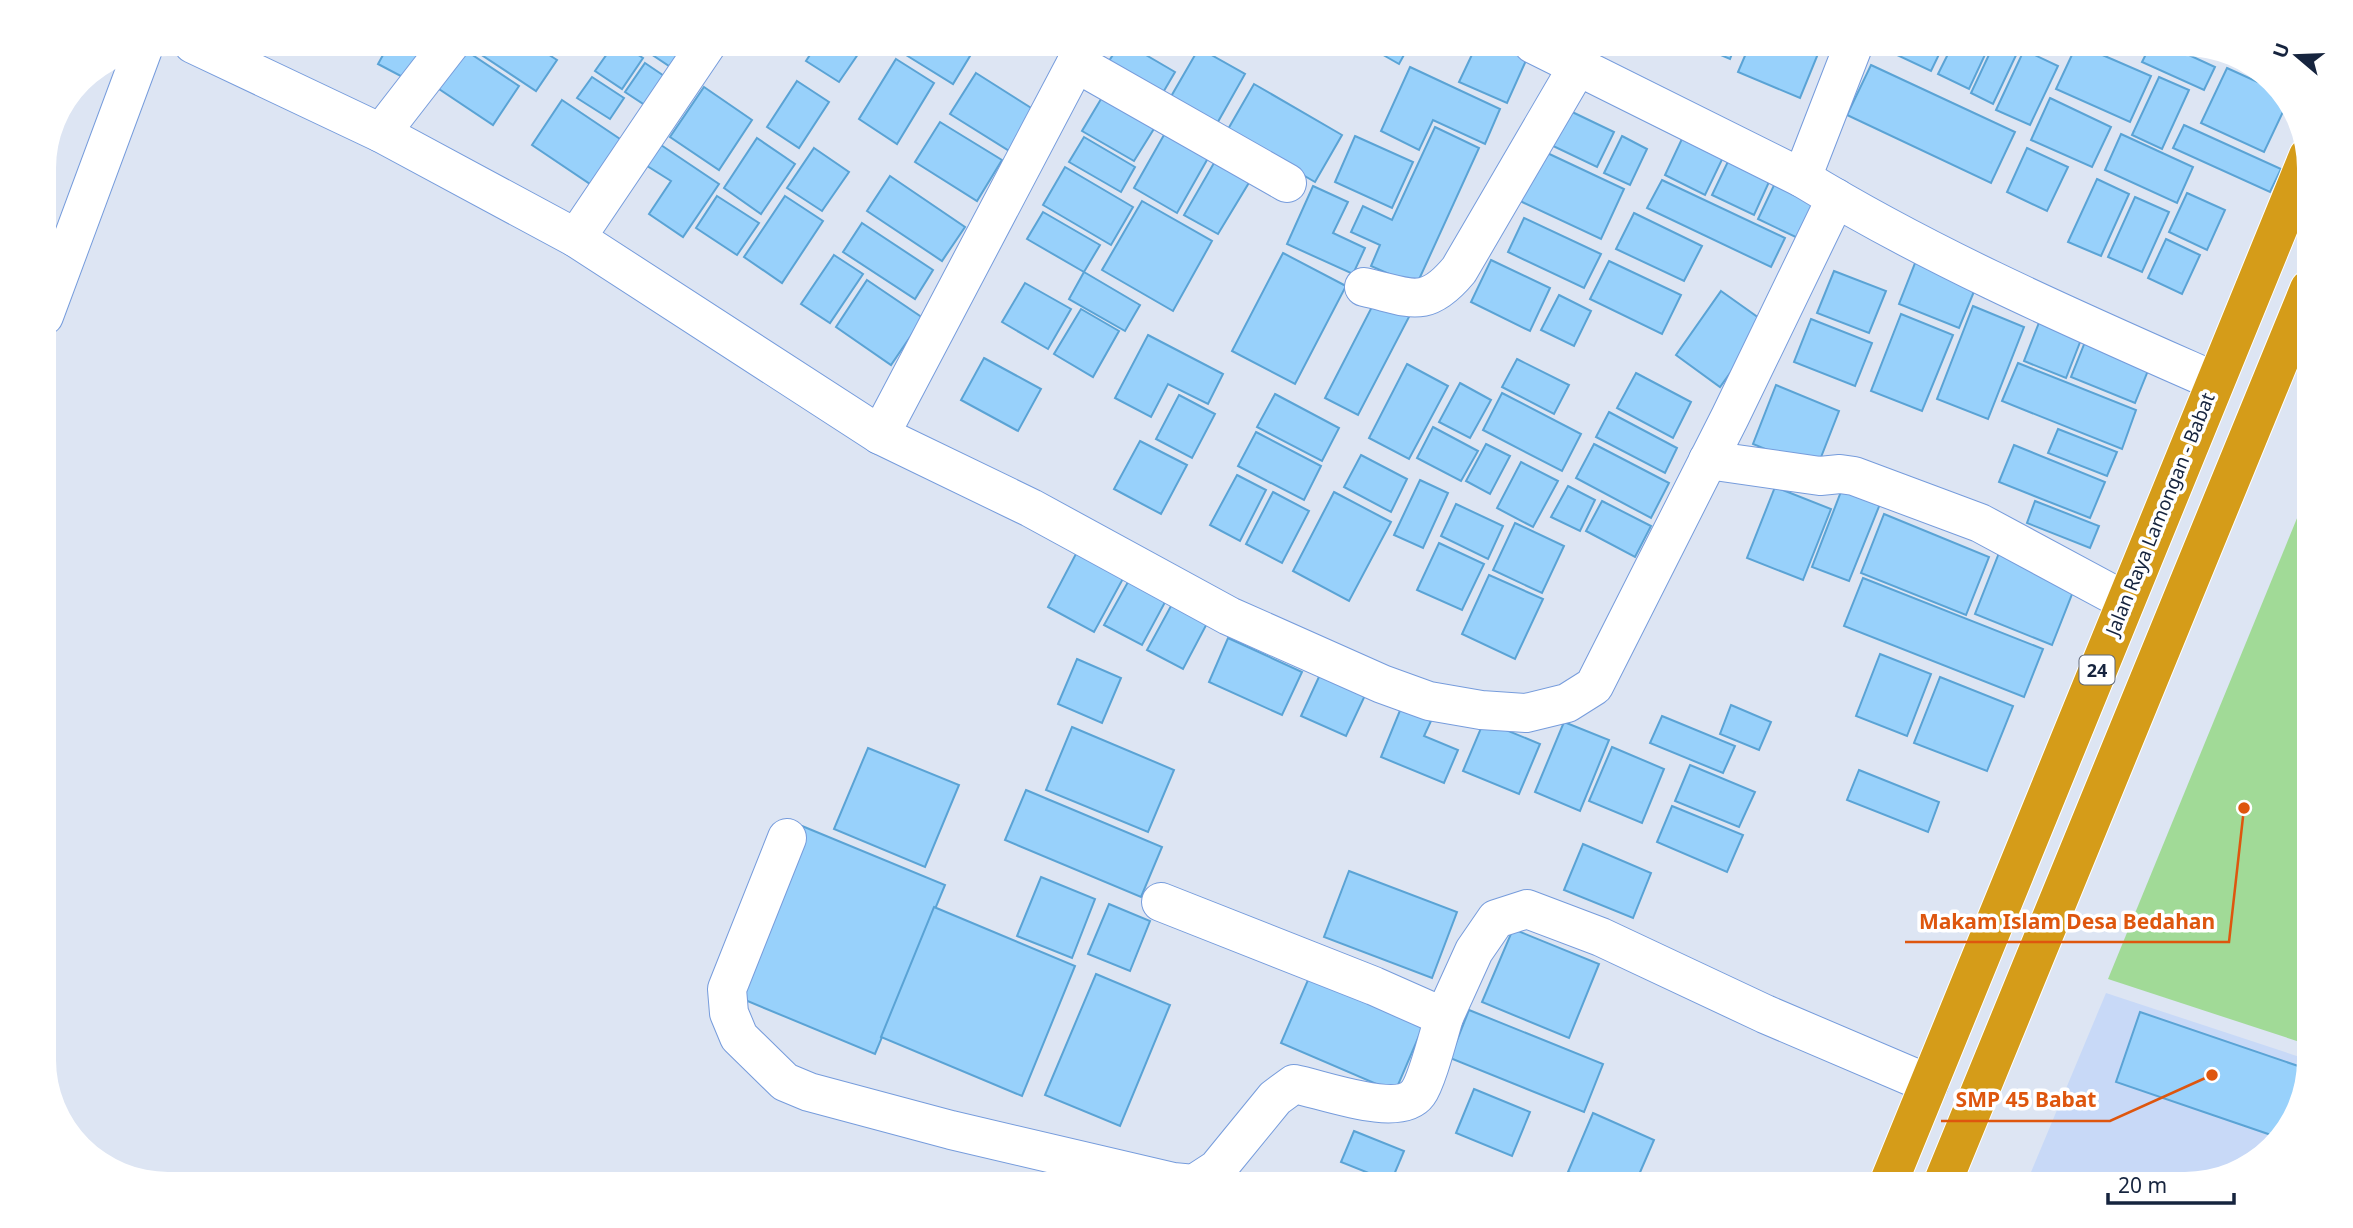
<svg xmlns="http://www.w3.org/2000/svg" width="2353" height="1228" viewBox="0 0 2353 1228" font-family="'Noto Sans',sans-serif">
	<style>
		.built { fill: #c8d9f7 }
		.green { fill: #a1da97 }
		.building { fill: #98d1fb; stroke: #5aa3d5; stroke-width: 2 }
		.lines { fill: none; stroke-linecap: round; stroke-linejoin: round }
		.minor-casing { stroke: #769cdc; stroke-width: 40 }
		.highway-casing { stroke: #fff; stroke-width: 40 }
		.minor { stroke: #fff; stroke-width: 38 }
		.highway { stroke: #d59c19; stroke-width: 38 }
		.labels { text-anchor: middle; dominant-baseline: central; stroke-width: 7; stroke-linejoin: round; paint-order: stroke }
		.shield { fill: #fff; stroke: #5c6678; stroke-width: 2 }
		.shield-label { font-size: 18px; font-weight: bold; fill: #16243e }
		.street-label { font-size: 19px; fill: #16243e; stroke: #fff }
		.leader { fill: none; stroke: #de560e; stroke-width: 2.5 }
		.callout-dot { fill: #de560e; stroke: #fff; stroke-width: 2.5 }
		.callout-label { font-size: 21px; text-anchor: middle; font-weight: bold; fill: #de560e; stroke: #fff; stroke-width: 7; stroke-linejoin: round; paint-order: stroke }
	</style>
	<rect width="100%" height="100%" fill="#dde5f3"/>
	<!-- built -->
	<polygon class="built" points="2106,993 2309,1060 2307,1069 2140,1012 2116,1082 2277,1137 2254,1164 2186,1184 2026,1184"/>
	<!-- green -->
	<polygon class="green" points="2309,489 2309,1045 2108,979"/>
	<!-- building -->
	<g class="building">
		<polygon points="389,44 433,44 412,82 378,64"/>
		<polygon points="456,44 519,86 493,125 430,83"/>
		<polygon points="465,44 532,44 557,60 536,91"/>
		<polygon points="614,44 621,44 643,58 622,89 595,71"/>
		<polygon points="636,44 693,44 678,72"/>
		<polygon points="790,44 807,44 802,51"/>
		<polygon points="817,44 865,44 839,82 806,61"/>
		<polygon points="913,44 950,44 970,56 953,84 906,55"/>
		<polygon points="1120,44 1127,44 1175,72 1161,96 1107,64"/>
		<polygon points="1364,44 1410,44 1399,64"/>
		<polygon points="1477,44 1502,44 1528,56 1507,103 1459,82"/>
		<polygon points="1695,44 1736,44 1730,59"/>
		<polygon points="1750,44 1822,44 1800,98 1738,72"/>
		<polygon points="1881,44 1944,44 1931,71 1880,47"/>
		<polygon points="1953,44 1990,44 1969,89 1938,74"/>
		<polygon points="1994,44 2002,44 2018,51 1993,104 1971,93"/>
		<polygon points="2077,44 2151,76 2130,122 2056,89"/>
		<polygon points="2151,44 2165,44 2215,67 2204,90 2142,62"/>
		<polygon points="2185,44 2223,53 2220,60"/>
		<polygon points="1199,48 1245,74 1215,127 1169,100"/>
		<polygon points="2024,50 2058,66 2030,125 1996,110"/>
		<polygon points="2230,54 2241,57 2265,79 2227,61"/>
		<polygon points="896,59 934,83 897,144 859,119"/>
		<polygon points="645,63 670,80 651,109 625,92"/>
		<polygon points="1871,65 2015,132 1991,183 1847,115"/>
		<polygon points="1410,67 1500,109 1485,144 1433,120 1419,150 1381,131"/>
		<polygon points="2227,68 2282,93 2289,99 2264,152 2201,123"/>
		<polygon points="976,73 1036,111 1011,152 950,114"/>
		<polygon points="592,77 624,98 610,119 577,98"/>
		<polygon points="2159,77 2189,90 2162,149 2132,135"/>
		<polygon points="797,81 829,102 799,148 767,127"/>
		<polygon points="1254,84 1342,135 1315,182 1227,131"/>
		<polygon points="704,87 752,120 719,170 670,137"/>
		<polygon points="1107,89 1160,119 1134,161 1082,131"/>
		<polygon points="2050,98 2111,127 2092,167 2031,140"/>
		<polygon points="562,100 629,145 599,190 532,145"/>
		<polygon points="1568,110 1614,132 1597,167 1551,145"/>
		<polygon points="940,122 1002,160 977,201 915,162"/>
		<polygon points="2184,125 2281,169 2270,192 2173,148"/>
		<polygon points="1169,126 1212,151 1177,213 1134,188"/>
		<polygon points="1688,126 1729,145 1705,195 1665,175"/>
		<polygon points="1435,127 1479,148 1416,286 1371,266 1380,245 1351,232 1363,206 1392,220"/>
		<polygon points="2121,134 2193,167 2177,203 2105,170"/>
		<polygon points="1355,136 1413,162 1392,208 1335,182"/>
		<polygon points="1622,136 1647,149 1630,185 1604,173"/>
		<polygon points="1084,137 1135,167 1121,192 1069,162"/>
		<polygon points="757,138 795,164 761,214 724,188"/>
		<polygon points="658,143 719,184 683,237 649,214 671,181 644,164"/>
		<polygon points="814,148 849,172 822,211 787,188"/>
		<polygon points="2027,148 2068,167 2047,211 2007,192"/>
		<polygon points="1543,151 1624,189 1601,239 1520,201"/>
		<polygon points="1733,151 1774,171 1754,215 1712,195"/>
		<polygon points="1218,156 1253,176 1218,234 1184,215"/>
		<polygon points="1065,167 1133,207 1111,245 1043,205"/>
		<polygon points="890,176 965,227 942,261 867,211"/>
		<polygon points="2097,179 2129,194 2101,256 2068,242"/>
		<polygon points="1662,180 1785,238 1771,267 1647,208"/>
		<polygon points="1776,181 1820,202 1802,240 1758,219"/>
		<polygon points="1313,186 1348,202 1333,233 1365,248 1353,274 1287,244"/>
		<polygon points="2187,193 2225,210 2207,250 2169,232"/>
		<polygon points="717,196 759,223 737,255 696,228"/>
		<polygon points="785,196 823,221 782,283 744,257"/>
		<polygon points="2135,197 2169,212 2142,272 2108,257"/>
		<polygon points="1142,201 1212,241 1173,311 1102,270"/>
		<polygon points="1043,212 1100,245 1084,272 1027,239"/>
		<polygon points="1634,213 1702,246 1684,281 1616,249"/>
		<polygon points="1524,218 1601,254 1584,288 1508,252"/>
		<polygon points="862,223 933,270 915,299 843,252"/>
		<polygon points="2166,239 2200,255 2182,294 2148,278"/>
		<polygon points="1283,253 1346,286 1295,384 1232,351"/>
		<polygon points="1919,253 1980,277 1959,328 1899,304"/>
		<polygon points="834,255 863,274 830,323 801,304"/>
		<polygon points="1491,260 1550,288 1530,331 1471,302"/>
		<polygon points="1609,261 1681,295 1662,334 1590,299"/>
		<polygon points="1834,271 1886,291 1869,333 1817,313"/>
		<polygon points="1084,272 1140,305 1125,331 1069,299"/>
		<polygon points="867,280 923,318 891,365 836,327"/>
		<polygon points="1025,283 1071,309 1048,349 1002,322"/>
		<polygon points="1721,291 1766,323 1720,387 1676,355"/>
		<polygon points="1559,295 1591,311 1574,346 1541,330"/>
		<polygon points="1377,297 1410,315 1358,415 1325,398"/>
		<polygon points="1973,306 2024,327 1988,419 1937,399"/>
		<polygon points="1081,309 1119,331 1093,377 1054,354"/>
		<polygon points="1901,314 1953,335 1922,411 1871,391"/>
		<polygon points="2042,315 2084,332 2066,378 2024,361"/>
		<polygon points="1811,319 1872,343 1855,386 1794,362"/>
		<polygon points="1148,335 1223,374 1208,404 1168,384 1151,417 1115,398"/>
		<polygon points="2087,337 2151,363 2135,403 2071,377"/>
		<polygon points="984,358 1041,389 1018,431 961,400"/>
		<polygon points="1517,359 1569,385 1554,414 1502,387"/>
		<polygon points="2018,363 2136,410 2122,449 2002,401"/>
		<polygon points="1407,364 1448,386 1409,459 1369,438"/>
		<polygon points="1636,373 1691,402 1673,438 1617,408"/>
		<polygon points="1460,383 1491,400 1470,438 1439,422"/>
		<polygon points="1776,385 1839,411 1816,470 1753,444"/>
		<polygon points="1502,393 1581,434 1562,471 1483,430"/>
		<polygon points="1275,394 1339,428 1322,461 1257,427"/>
		<polygon points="1179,395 1215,414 1192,458 1156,439"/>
		<polygon points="1609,412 1677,448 1665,473 1596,437"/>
		<polygon points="1433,427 1478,451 1461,481 1417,458"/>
		<polygon points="2058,429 2117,452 2107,476 2048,453"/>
		<polygon points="1256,432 1321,466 1304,500 1238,466"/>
		<polygon points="1140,441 1187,465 1161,514 1114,489"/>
		<polygon points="1486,444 1510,456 1490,494 1466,481"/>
		<polygon points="1594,444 1669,483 1651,518 1576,478"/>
		<polygon points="2014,445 2105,482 2090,518 1999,482"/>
		<polygon points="1361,455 1407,479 1391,512 1344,487"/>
		<polygon points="1521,462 1558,481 1533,527 1497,508"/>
		<polygon points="1237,475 1266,490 1240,541 1210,525"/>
		<polygon points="1420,480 1448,493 1423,548 1394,535"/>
		<polygon points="1568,486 1595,500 1580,531 1551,517"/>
		<polygon points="1775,487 1831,509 1803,580 1747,558"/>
		<polygon points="1842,489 1880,504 1849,581 1812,567"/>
		<polygon points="1273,492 1309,511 1282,563 1246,544"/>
		<polygon points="1334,492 1391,522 1349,601 1293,571"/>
		<polygon points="1602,501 1651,526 1635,557 1586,531"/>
		<polygon points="2035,501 2099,526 2090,548 2027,523"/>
		<polygon points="1456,504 1503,526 1488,559 1441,536"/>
		<polygon points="1884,514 1989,557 1966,615 1861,573"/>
		<polygon points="1515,523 1564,546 1542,593 1493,570"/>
		<polygon points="1439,543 1484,564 1462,610 1417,590"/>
		<polygon points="1078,550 1125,575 1094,632 1048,607"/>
		<polygon points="1999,553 2076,584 2052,645 1975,614"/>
		<polygon points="1133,573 1170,593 1142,645 1104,625"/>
		<polygon points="1489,575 1543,599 1515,659 1462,634"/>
		<polygon points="1863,578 2043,649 2024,697 1844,626"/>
		<polygon points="1177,595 1212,614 1183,669 1147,650"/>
		<polygon points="1228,638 1302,672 1282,715 1209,682"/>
		<polygon points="1880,654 1931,674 1907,736 1856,716"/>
		<polygon points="1077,659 1121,678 1102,723 1058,704"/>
		<polygon points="1323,668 1368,689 1346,736 1301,716"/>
		<polygon points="1940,677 2013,706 1987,771 1914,743"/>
		<polygon points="1731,705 1771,722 1759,750 1720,734"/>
		<polygon points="1401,708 1431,721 1424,736 1458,750 1444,783 1381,757"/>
		<polygon points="1662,716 1735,746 1723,773 1650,743"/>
		<polygon points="1484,721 1540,744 1519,794 1463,771"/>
		<polygon points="1564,722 1609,740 1580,811 1535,792"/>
		<polygon points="1072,727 1174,770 1148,832 1046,790"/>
		<polygon points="1612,747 1664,769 1642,823 1589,801"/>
		<polygon points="868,748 959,785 925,867 834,829"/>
		<polygon points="1690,765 1755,792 1739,827 1675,801"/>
		<polygon points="1859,770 1939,802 1928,832 1847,800"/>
		<polygon points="1026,790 1162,847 1141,897 1005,840"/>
		<polygon points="1672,806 1743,835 1727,872 1657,842"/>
		<polygon points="802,826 945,885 875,1054 733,995"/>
		<polygon points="1583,844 1651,873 1633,918 1564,890"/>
		<polygon points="1349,871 1457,912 1432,978 1324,937"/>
		<polygon points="1041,877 1095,899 1072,958 1017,936"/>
		<polygon points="1109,904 1150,921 1130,971 1088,954"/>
		<polygon points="934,907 1075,966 1022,1096 881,1037"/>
		<polygon points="1513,929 1599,964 1569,1038 1482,1002"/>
		<polygon points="1311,973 1425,1022 1395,1092 1281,1043"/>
		<polygon points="1096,974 1170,1005 1120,1126 1045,1095"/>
		<polygon points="1469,1010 1603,1064 1584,1112 1450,1058"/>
		<polygon points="2140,1012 2307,1069 2296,1116 2277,1137 2116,1082"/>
		<polygon points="1474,1089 1530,1112 1512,1156 1456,1133"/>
		<polygon points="1593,1113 1654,1140 1635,1184 1597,1184 1568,1172"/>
		<polygon points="1354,1131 1404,1151 1391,1182 1341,1162"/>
	</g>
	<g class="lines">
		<!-- minor casing -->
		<g class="minor-casing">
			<g id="minor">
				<polyline points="193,44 381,133 576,238 880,435 1031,508 1229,616 1382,684 1429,701 1481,710 1526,713 1567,703 1594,686 1730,417 1836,198"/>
				<path d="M1533,44L1802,178C1933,258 2074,319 2214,381"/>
				<polyline points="1076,63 1287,183"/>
				<polyline points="381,133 450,44"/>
				<polyline points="1802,178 1854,44"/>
				<polyline points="576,238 707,44"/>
				<path d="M1364,287C1410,297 1425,311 1459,270L1578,66"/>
				<polyline points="44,316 143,49"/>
				<polyline points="880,435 1086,44"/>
				<polyline points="1708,460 1820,476 1840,474 1854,476 1980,523 2125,601"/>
				<path d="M787,838L727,989L729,1013L739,1037L785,1082L809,1092L951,1130L1173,1182L1194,1184L1217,1169L1275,1098L1294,1084C1322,1089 1399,1119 1418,1093C1427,1081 1439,1033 1444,1017"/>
				<polyline points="1161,902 1374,986 1444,1017 1474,951 1496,919 1527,909 1601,937 1765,1014 1929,1084"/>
			</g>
		</g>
		<!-- highway casing -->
		<g class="highway-casing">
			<g id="highway">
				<polyline points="1888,1184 2308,156"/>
				<polyline points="1942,1184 2309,289"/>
			</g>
		</g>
		<!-- minor -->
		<use href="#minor" class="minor"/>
		<!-- highway -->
		<use href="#highway" class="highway"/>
	</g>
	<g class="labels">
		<!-- shield labels -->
		<rect class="shield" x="2079.5" y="655.5" width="35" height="29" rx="5"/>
		<g class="shield-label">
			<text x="2097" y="670">24</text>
		</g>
		<!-- street labels -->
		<g class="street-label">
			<text transform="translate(2160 514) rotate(-68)">Jalan Raya Lamongan - Babat</text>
		</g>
	</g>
	<!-- crop -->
	<path d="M0 0H2353V1228H0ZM168 56H2185A112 112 0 0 1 2297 168V1060A112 112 0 0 1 2185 1172H168A112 112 0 0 1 56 1060V168A112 112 0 0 1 168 56Z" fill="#fff" fill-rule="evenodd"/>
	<!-- callouts -->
	<path class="leader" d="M2244 808L2229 942H1905M2212 1075L2110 1121H1941"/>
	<g class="callout-dot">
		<circle cx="2244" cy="808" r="7"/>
		<circle cx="2212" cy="1075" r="7"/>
	</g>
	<g class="callout-label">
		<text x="2067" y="929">Makam Islam Desa Bedahan</text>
		<text x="2026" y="1107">SMP 45 Babat</text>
	</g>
	<!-- north arrow -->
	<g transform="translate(2297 56) rotate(289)" stroke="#ffffff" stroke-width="5" paint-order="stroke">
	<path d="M0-5L12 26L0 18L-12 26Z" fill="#16243e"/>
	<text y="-10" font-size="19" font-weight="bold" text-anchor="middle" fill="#16243e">U</text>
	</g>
	<!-- scale -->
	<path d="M2108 1193v10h126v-10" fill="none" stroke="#16243e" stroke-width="3.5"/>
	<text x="2118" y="1193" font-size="21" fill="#16243e" stroke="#ffffff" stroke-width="5" paint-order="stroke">20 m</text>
</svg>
